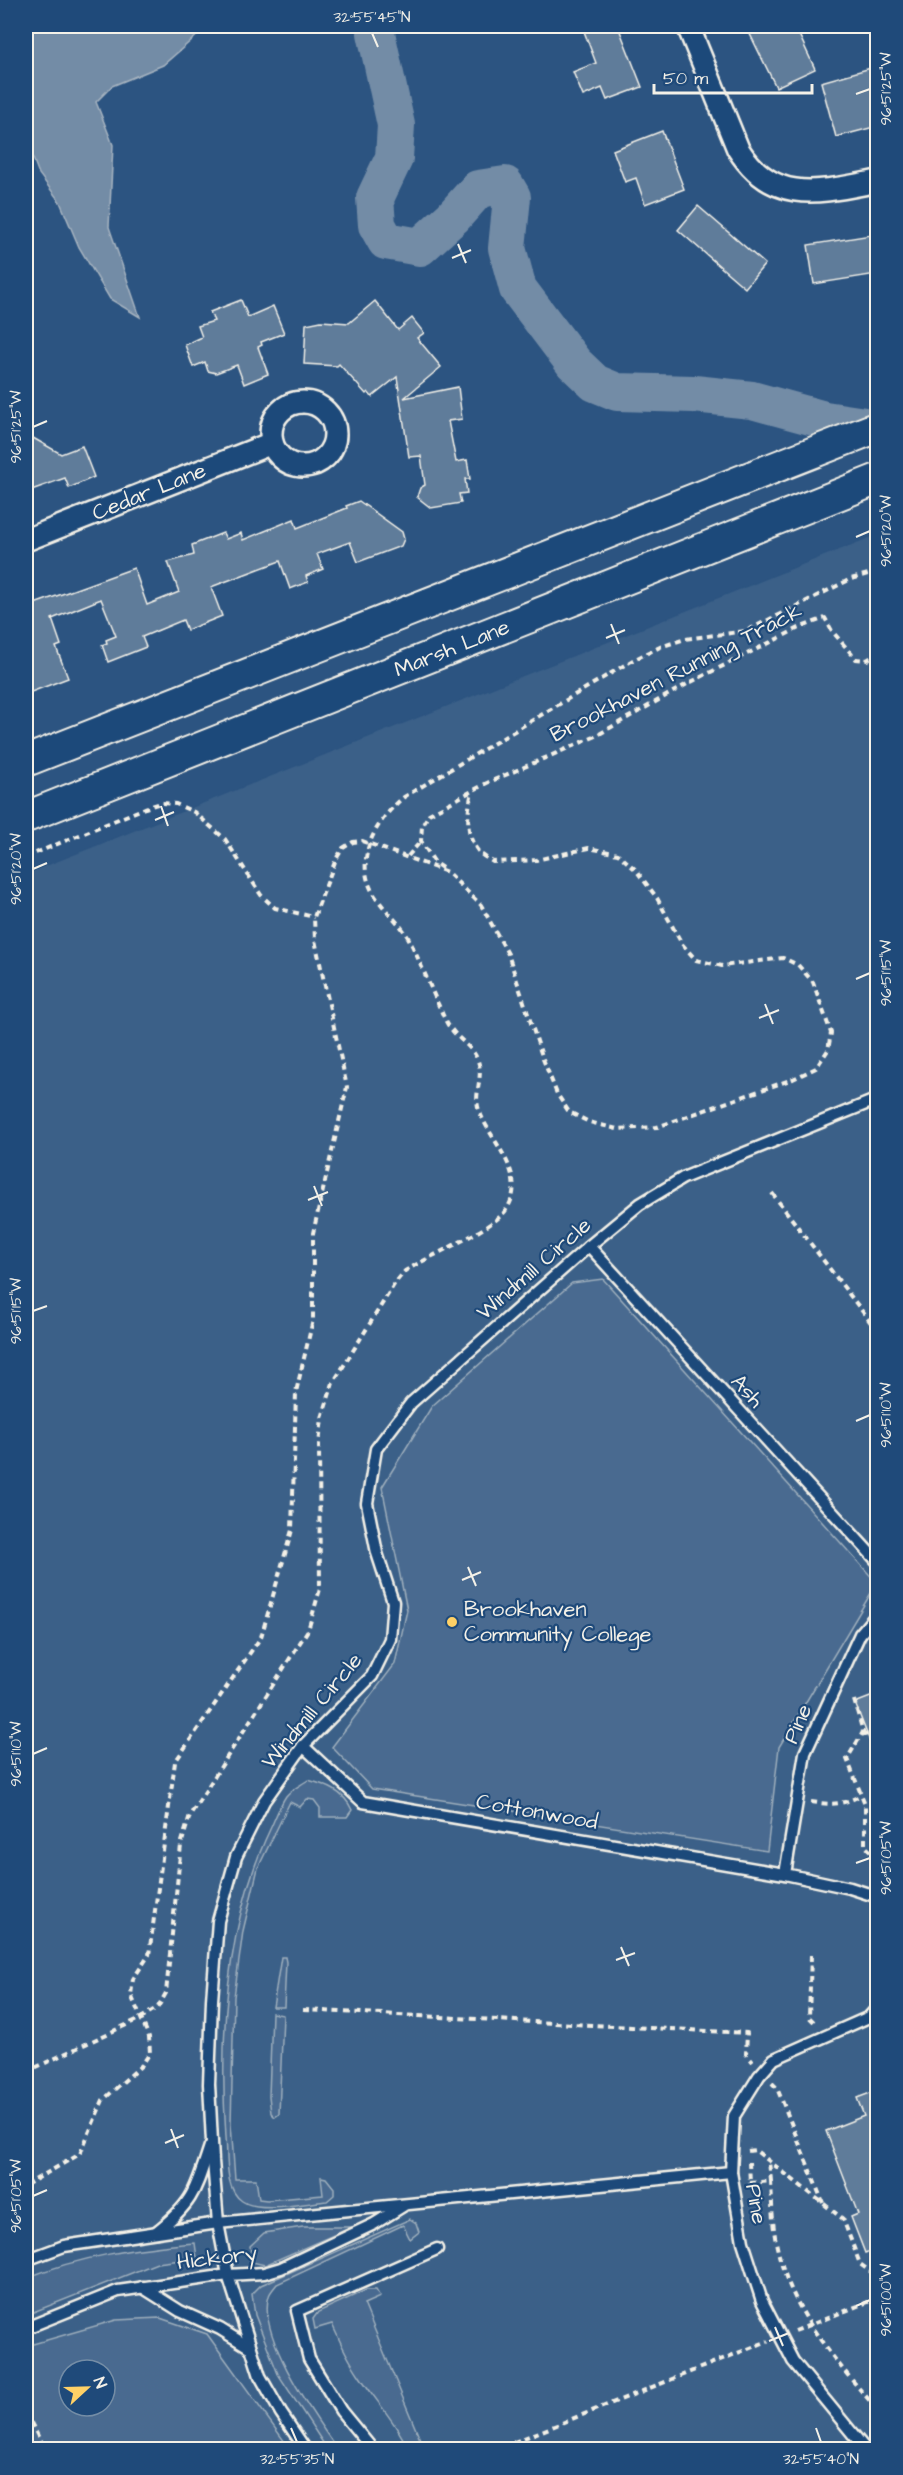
<svg xmlns="http://www.w3.org/2000/svg" width="903" height="2475" viewBox="0 0 903 2475" font-family="'Architects Daughter',sans-serif">
	<style>
		.built { fill: #3b6088; fill-rule: evenodd }
		.green { fill: #496b90; stroke: #9eaebc; stroke-width: 1.5; fill-rule: evenodd }
		.water { fill: #738ca6; stroke: #a7b4c0; stroke-width: 1.5 }
		.lines { fill: none; stroke-linecap: round; stroke-linejoin: round }
		.river { stroke: #738ca6; stroke-width: 38 }
		.building { fill: #5e7b9a; stroke: #f4f1e8; stroke-width: 1.5 }
		.service-casing { stroke: #f4f1e8; stroke-width: 15 }
		.minor-casing { stroke: #f4f1e8; stroke-width: 26 }
		.secondary-casing { stroke: #f4f1e8; stroke-width: 34 }
		.path { stroke: #f4f1e8; stroke-width: 4; stroke-dasharray: 6 4.5; stroke-linecap: butt }
		.service { stroke: #1f4a7a; stroke-width: 10 }
		.minor { stroke: #1f4a7a; stroke-width: 21 }
		.secondary { stroke: #1f4a7a; stroke-width: 30 }
		.ticks { fill: none; stroke: #f4f1e8; stroke-width: 2 }
		.poi-dot { fill: #ffd166; stroke: #1f4a7a; stroke-width: 2 }
		.labels { text-anchor: middle; dominant-baseline: central; stroke-width: 4.5; stroke-linejoin: round; paint-order: stroke }
		.street-label { font-size: 22px; fill: #f4f1e8; stroke: #1f4a7a }
		.poi-label { font-size: 22px; fill: #f4f1e8; stroke: #1f4a7a; text-anchor: start }
		.neatline { fill: none; stroke: #f4f1e8; stroke-width: 2 }
		.ticks-label { font-size: 15px; text-anchor: middle; fill: #f4f1e8 }
	</style>
	<rect width="100%" height="100%" fill="#2c5481"/>
	<filter id="ink" filterUnits="userSpaceOnUse"><feTurbulence type="fractalNoise" baseFrequency=".0167" numOctaves="2"/><feDisplacementMap in="SourceGraphic" scale="12" xChannelSelector="R" yChannelSelector="G"/><feConvolveMatrix kernelMatrix="1 2 1 2 8 2 1 2 1" color-interpolation-filters="sRGB"/></filter>
	<g filter="url(#ink)">
		<!-- built -->
		<path class="built" d="M877,535V2449L26,2450V874ZM69,2370H105V2406H69Z"/>
		<!-- green -->
		<g class="green">
			<polygon points="603,1279 877,1583 779,1747 767,1851 372,1789 332,1747 395,1664 407,1610 382,1487 432,1406 572,1283"/>
			<path d="M308,1780C326,1785 344,1791 352,1810L347,1817H320V1808L314,1800L307,1799L300,1807L290,1802L258,1868L243,1931L234,1997L231,2124L235,2179H256L259,2199L267,2200L323,2195L321,2177L326,2178L334,2188V2195L327,2201C306,2203 259,2213 242,2201C224,2189 228,2156 226,2137C219,2033 226,1920 272,1825C276,1816 280,1805 286,1796C290,1790 301,1785 308,1780Z"/>
			<polygon points="281,1957 285,1957 286,1962 284,2007 273,2007"/>
			<polygon points="272,2013 283,2015 279,2114 275,2117 271,2113 269,2096"/>
			<path d="M410,2219L416,2223L419,2232L410,2239L403,2225L277,2284C274,2288 270,2292 269,2296C256,2335 316,2418 337,2449H327L278,2374L255,2315L252,2294L261,2285Z"/>
			<polygon points="303,2227 352,2227 265,2265 252,2262 250,2246 264,2233"/>
			<path d="M195,2243L197,2258L157,2263L26,2315V2278C81,2256 136,2248 195,2243Z"/>
			<path d="M366,2290H376L380,2297L364,2304L424,2449H408C396,2422 375,2400 359,2375C348,2359 340,2342 332,2324L315,2329L313,2319L318,2312Z"/>
			<path d="M160,2318L207,2334L290,2449H26V2346L116,2320ZM69,2370H105V2406H69Z"/>
		</g>
		<!-- water -->
		<polygon class="water" points="26,26 208,26 163,65 112,86 96,102 113,145 109,227 140,317 110,299 79,247 60,202 39,174 26,140"/>
		<g class="lines">
			<!-- river -->
			<polyline class="river" points="377,26 376,33 396,125 394,158 375,198 377,225 386,241 420,247 453,217 478,189 505,185 512,197 507,248 518,289 574,363 595,383 617,392 694,394 752,400 825,420 878,428"/>
		</g>
		<!-- building -->
		<g class="building">
			<polygon points="582,26 618,26 642,87 607,100 602,88 583,96 573,72 596,63"/>
			<polygon points="746,26 795,26 815,69 776,87"/>
			<polygon points="878,66 878,126 836,137 821,82"/>
			<polygon points="662,131 684,189 645,204 636,178 625,182 613,150"/>
			<polygon points="698,206 765,264 745,288 678,230"/>
			<polygon points="871,235 877,274 814,284 808,245"/>
			<polygon points="241,300 248,317 273,306 284,333 261,342 262,345 258,347 268,374 244,384 237,365 216,373 208,371 205,362 193,367 185,345 202,337 198,326 214,321 210,312"/>
			<polygon points="375,301 398,330 412,318 424,333 417,338 441,367 404,398 458,387 462,419 448,421 456,462 467,460 470,479 465,479 467,493 459,494 461,503 431,508 417,497 420,488 425,485 421,456 409,457 397,377 372,397 368,392 366,394 339,364 337,366 304,364 306,324 321,321 349,323"/>
			<polygon points="26,434 61,454 82,446 94,477 69,488 65,478 26,492"/>
			<polygon points="359,501 402,532 404,539 401,546 358,562 350,542 317,554 323,569 306,576 308,582 290,589 280,561 211,587 222,616 187,630 183,620 142,637 146,647 108,662 102,645 107,643 106,640 116,636 101,599 52,619 61,645 56,647 68,678 26,694 26,607 134,568 147,605 179,592 168,562 194,555 192,545 223,533 226,539 241,533 243,540 294,519 297,528 347,508 346,506"/>
			<polygon points="878,1694 878,1757 876,1757 855,1703"/>
			<polygon points="878,2090 878,2248 865,2253 851,2217 858,2214 826,2131 864,2116 857,2098"/>
		</g>
		<g class="lines">
			<!-- service casing -->
			<g class="service-casing">
				<g id="service">
					<polyline points="589,1246 878,1562"/>
					<polyline points="878,1613 860,1634 805,1753 785,1874 850,1888 878,1897"/>
					<polyline points="303,1746 363,1802 785,1874"/>
					<path d="M156,2232C194,2202 195,2191 210,2146"/>
					<polyline points="26,2260 64,2246 218,2223 731,2172"/>
					<polyline points="142,2287 180,2311 220,2329 249,2347"/>
					<polyline points="26,2328 118,2291 228,2275 264,2273 281,2268 374,2224 403,2206"/>
					<polyline points="306,2450 281,2413 260,2376 228,2275 218,2223 213,2161 209,2084 212,2000 218,1921 236,1857 264,1801 303,1746 372,1676 390,1639 393,1602 377,1553 367,1503 376,1449 411,1403 589,1246 640,1204 683,1178 878,1099"/>
					<polyline points="373,2450 341,2411 309,2359 297,2311 437,2249"/>
					<polyline points="866,2450 793,2361 762,2301 743,2242 731,2172 734,2116 759,2076 774,2059 869,2017 878,2007"/>
				</g>
			</g>
			<!-- minor casing -->
			<g class="minor-casing">
				<g id="minor">
					<path d="M688,26L738,149C774,206 820,192 878,181"/>
					<circle cx="303" cy="434" r="32"/>
					<polyline points="26,540 272,443"/>
				</g>
			</g>
			<!-- secondary casing -->
			<g class="secondary-casing">
				<g id="secondary">
					<polyline points="26,761 878,427"/>
					<path id="s1" d="M26,817L878,479"/>
				</g>
			</g>
			<!-- path -->
			<g class="path">
				<polyline points="408,856 421,841"/>
				<polyline points="26,857 145,808 161,803 176,804 194,812 225,839 261,895 275,908 314,917"/>
				<polyline points="442,868 435,863 421,841 422,826 429,814 487,783 594,737 687,684 799,628 825,618 832,631 856,659 867,660 878,653"/>
				<polyline points="772,1193 878,1332"/>
				<polyline points="854,1700 863,1732 847,1759 865,1804 865,1846 878,1858"/>
				<polyline points="863,1733 865,1735 878,1730"/>
				<path d="M811,1802C834,1805 841,1805 862,1795"/>
				<polyline points="811,1955 809,2017 816,2024"/>
				<polyline points="303,2010 747,2033 746,2054 753,2062"/>
				<path d="M26,2072L141,2018L158,2007L166,1993L181,1845L190,1815L308,1630L320,1589L319,1444L322,1418L333,1383L395,1283L405,1271C429,1256 493,1229 506,1210C530,1175 490,1142 479,1110C473,1094 484,1077 478,1061C473,1047 460,1041 452,1030C445,1023 442,1011 437,1002C428,981 419,960 409,939C401,924 388,914 378,900C350,864 374,822 404,797L633,660L660,647L685,639L746,631L851,579L878,571"/>
				<polyline points="772,2083 777,2088 823,2203"/>
				<polyline points="748,2151 755,2150 843,2219 860,2264 878,2277"/>
				<polyline points="749,2162 750,2183 771,2181 769,2161"/>
				<path d="M771,2181C772,2201 772,2222 776,2242C789,2309 834,2360 878,2410"/>
				<path d="M26,2185L80,2154L103,2100L142,2065L150,2053L149,2037L131,1995L133,1979L149,1955L175,1762L261,1637L292,1530L296,1392L313,1320V1233L347,1087L315,940L314,917L336,859L343,848L353,842L362,841L447,872L481,905L508,954L543,1059L557,1094L569,1112L589,1122L617,1129L657,1127L793,1079L816,1068L828,1050L831,1033L813,982L798,965L783,958L722,966L696,960L682,944L657,898L636,870L618,854L589,848L536,860L493,862C488,859 481,855 478,851C464,833 468,810 472,791"/>
				<polyline points="795,2331 878,2298"/>
				<polyline points="26,2413 45,2450"/>
				<polyline points="494,2450 768,2341"/>
			</g>
			<!-- service -->
			<use href="#service" class="service"/>
			<!-- minor -->
			<use href="#minor" class="minor"/>
			<!-- secondary -->
			<use href="#secondary" class="secondary"/>
		</g>
	</g>
	<!-- ticks -->
	<path class="ticks" d="M372,33L378,47M856,94L870,89M458,244L466,263M452,258L471,250M33,427L47,421M856,537L870,531M611,624L619,644M606,638L625,630M161,806L168,826M155,820L174,812M33,869L47,863M856,979L870,973M765,1004L773,1024M759,1018L779,1010M314,1186L322,1206M308,1200L328,1192M33,1311L47,1306M856,1421L870,1415M468,1567L476,1586M462,1580L481,1572M33,1754L47,1748M856,1863L870,1858M621,1947L629,1966M616,1960L635,1953M171,2129L178,2148M165,2143L184,2135M33,2196L47,2190M856,2306L870,2300M775,2327L783,2346M769,2341L789,2333M291,2428L297,2442M816,2428L821,2442"/>
	<!-- markers -->
	<circle class="poi-dot" cx="452" cy="1622" r="6"/>
	<g class="labels">
		<!-- street labels -->
		<g class="street-label">
			<text transform="translate(149 492) rotate(-22)">Cedar Lane</text>
			<text stroke="none"><textPath href="#s1" startOffset="458">Marsh Lane</textPath></text>
			<text transform="translate(676 673) rotate(-27)">Brookhaven Running Track</text>
			<text transform="translate(534 1269) rotate(-41)">Windmill Circle</text>
			<text transform="translate(747 1391) rotate(48)">Ash</text>
			<text transform="translate(312 1711) rotate(-50)">Windmill Circle</text>
			<text transform="translate(798 1724) rotate(-67)">Pine</text>
			<text transform="translate(537 1812) rotate(10)">Cottonwood</text>
			<text transform="translate(756 2204) rotate(80)">Pine</text>
			<text transform="translate(217 2258) rotate(-7)">Hickory</text>
		</g>
		<!-- poi labels -->
		<g class="poi-label">
			<text x="464" y="1609">Brookhaven<tspan x="464" dy="25">Community College</tspan></text>
		</g>
	</g>
	<!-- margin -->
	<rect width="903" height="2475" fill="none" stroke="#1f4a7a" stroke-width="66"/>
	<!-- north arrow -->
	<g transform="translate(87 2388) rotate(68)"><circle r="28" fill="#1f4a7a" stroke="#748da6" stroke-width="1.5"/>
	<path d="M0-4.5L10 22L0 15L-10 22Z" fill="#ffd166"/>
	<text y="-9" font-size="16" font-weight="bold" text-anchor="middle" fill="#f4f1e8">N</text>
	</g>
	<!-- scale -->
	<path d="M654 84v9h158v-9" fill="none" stroke="#f4f1e8" stroke-width="3"/>
	<text x="663" y="84" font-size="18" fill="#f4f1e8" stroke="#1f4a7a" stroke-width="4.5" paint-order="stroke">50 m</text>
	<rect x="33" y="33" width="837" height="2409" class="neatline"/>
	<g class="ticks-label">
		<text x="372" y="22">32°55'45"N</text>
		<text transform="translate(886 89) rotate(-90)" y="5">96°51'25"W</text>
		<text transform="translate(16 427) rotate(-90)" y="5">96°51'25"W</text>
		<text transform="translate(886 531) rotate(-90)" y="5">96°51'20"W</text>
		<text transform="translate(16 869) rotate(-90)" y="5">96°51'20"W</text>
		<text transform="translate(886 973) rotate(-90)" y="5">96°51'15"W</text>
		<text transform="translate(16 1311) rotate(-90)" y="5">96°51'15"W</text>
		<text transform="translate(886 1415) rotate(-90)" y="5">96°51'10"W</text>
		<text transform="translate(16 1754) rotate(-90)" y="5">96°51'10"W</text>
		<text transform="translate(886 1858) rotate(-90)" y="5">96°51'05"W</text>
		<text transform="translate(16 2196) rotate(-90)" y="5">96°51'05"W</text>
		<text transform="translate(886 2300) rotate(-90)" y="5">96°51'00"W</text>
		<text x="297" y="2464">32°55'35"N</text>
		<text x="821" y="2464">32°55'40"N</text>
	</g>
</svg>
